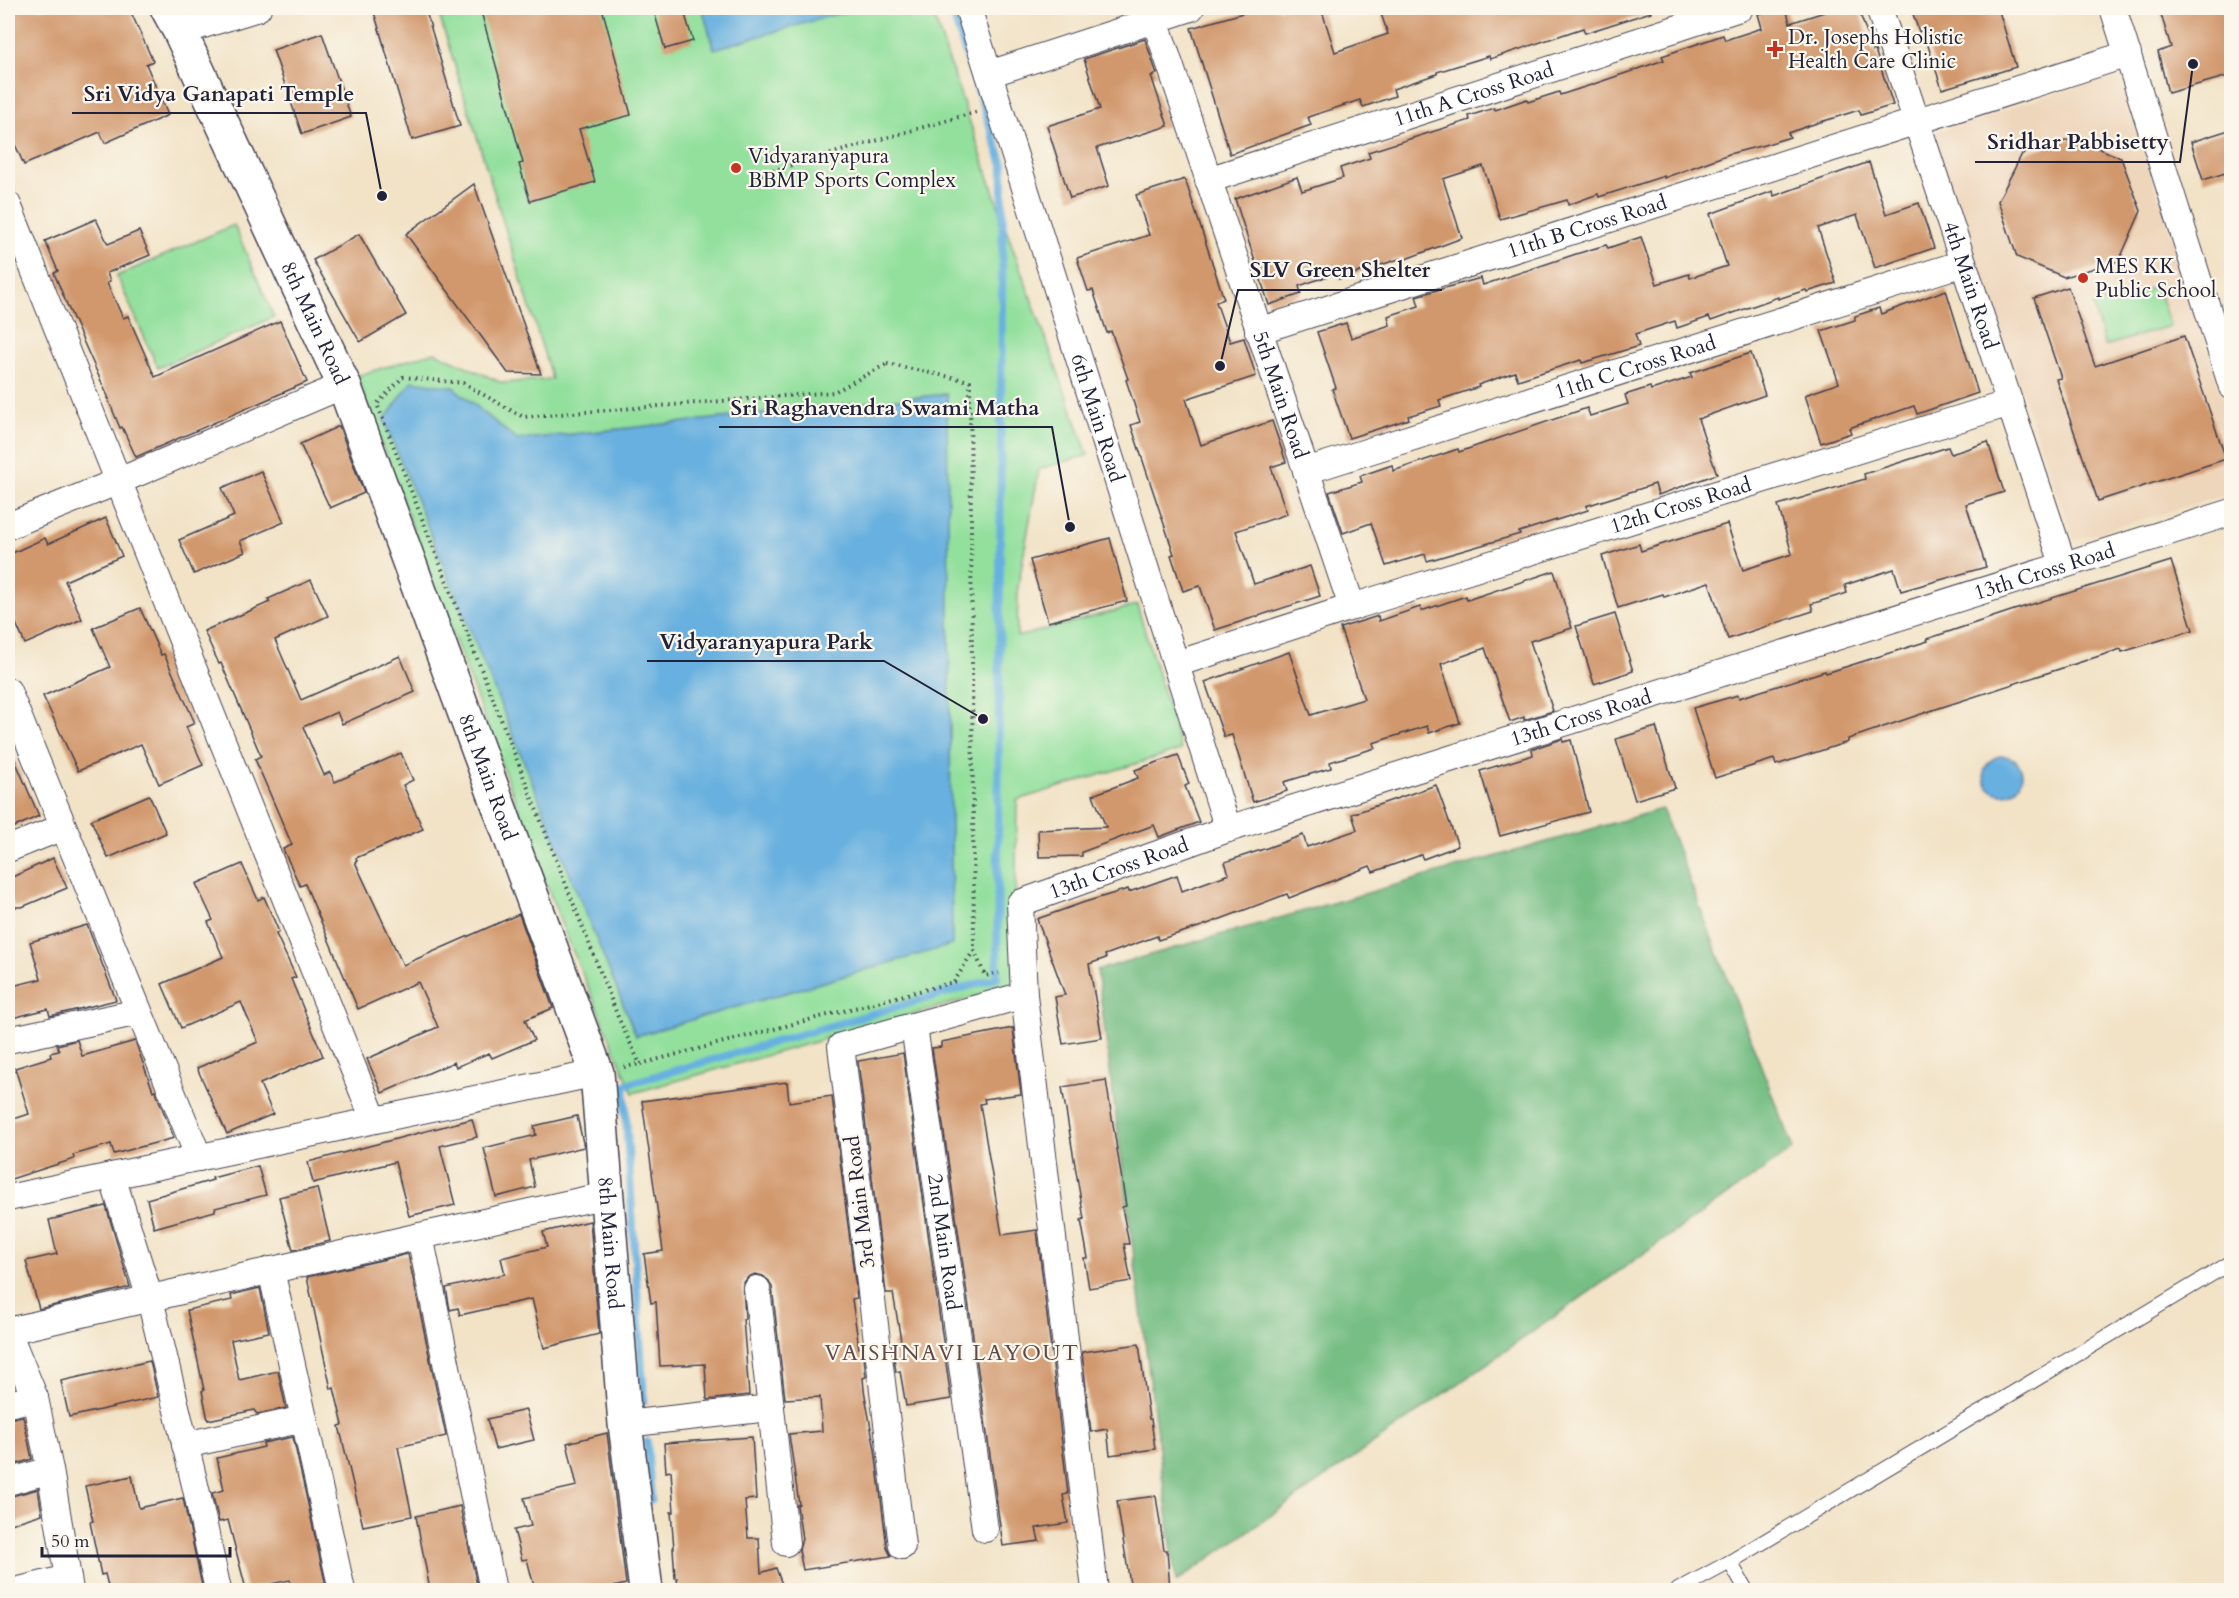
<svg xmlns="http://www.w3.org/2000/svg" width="2239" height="1598" viewBox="0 0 2239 1598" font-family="Cardo,serif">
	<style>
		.built { fill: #eed6bb }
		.green { fill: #93e09d; stroke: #5a816c; stroke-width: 1.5; fill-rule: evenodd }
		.forest { fill: #76be84; stroke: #4c7060; stroke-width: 1.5 }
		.water { fill: #67b0df; stroke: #44698d; stroke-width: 1.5 }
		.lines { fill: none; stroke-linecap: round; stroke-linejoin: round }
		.stream { stroke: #67b0df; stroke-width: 8 }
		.building { fill: #d1986d }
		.service-casing { stroke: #413f50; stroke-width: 16 }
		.minor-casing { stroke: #413f50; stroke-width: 28 }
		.tertiary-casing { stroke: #413f50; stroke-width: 36 }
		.path { stroke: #413f50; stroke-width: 4; stroke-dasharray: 1.5 4.5; stroke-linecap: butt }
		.service { stroke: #fff; stroke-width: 14 }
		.minor { stroke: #fff; stroke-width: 26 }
		.tertiary { stroke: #fff; stroke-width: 33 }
		.poi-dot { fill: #c8321e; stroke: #fbf7ec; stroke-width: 2 }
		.labels { text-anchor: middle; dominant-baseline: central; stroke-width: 4.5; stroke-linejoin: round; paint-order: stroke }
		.poi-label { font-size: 21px; fill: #22223b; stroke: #fbf7ec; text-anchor: start }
		.street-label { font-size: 21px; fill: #22223b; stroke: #fbf7ec }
		.neighbourhood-label { font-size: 22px; letter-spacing: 1.5px; fill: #5f4b4c; stroke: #fbf7ec }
		.leader { fill: none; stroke: #22223b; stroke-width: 2 }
		.callout-dot { fill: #22223b; stroke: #fbf7ec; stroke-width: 2 }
		.callout-label { font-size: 22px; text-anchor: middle; font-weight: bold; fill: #22223b; stroke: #fbf7ec; stroke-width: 4.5; stroke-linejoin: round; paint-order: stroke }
	</style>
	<rect width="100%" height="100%" fill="#fbf7ec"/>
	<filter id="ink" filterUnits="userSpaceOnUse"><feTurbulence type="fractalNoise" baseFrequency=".0167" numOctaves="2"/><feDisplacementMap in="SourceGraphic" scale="12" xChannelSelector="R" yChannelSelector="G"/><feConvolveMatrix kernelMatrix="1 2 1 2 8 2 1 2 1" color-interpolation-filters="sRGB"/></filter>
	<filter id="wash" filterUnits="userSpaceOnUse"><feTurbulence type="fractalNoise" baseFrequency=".008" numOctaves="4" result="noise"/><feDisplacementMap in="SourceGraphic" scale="24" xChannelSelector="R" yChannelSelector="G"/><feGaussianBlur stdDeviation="1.35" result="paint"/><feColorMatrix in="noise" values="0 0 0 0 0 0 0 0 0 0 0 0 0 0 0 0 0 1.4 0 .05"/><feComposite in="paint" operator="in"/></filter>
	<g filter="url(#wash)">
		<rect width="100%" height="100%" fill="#f2e3c7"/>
		<!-- built -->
		<polygon class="built" points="2119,72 2231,423 2231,493 2074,540 1931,134"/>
		<!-- green -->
		<g class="green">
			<path d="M437,8H931L1011,243L1088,455L1039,469L1018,586L1017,637L1137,605L1181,750L1017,800L1014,986L633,1093L563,928L356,376L435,352L502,383L552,379ZM453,387L517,440L947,394L636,1036Z"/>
			<polygon points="234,225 274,317 158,368 117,276"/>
			<polygon points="2157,286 2170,326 2105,346 2093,306"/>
		</g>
		<!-- forest -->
		<polygon class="forest" points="1662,809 1793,1149 1176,1582 1097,970"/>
		<!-- water -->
		<g class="water">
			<polygon points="702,8 858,8 714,49"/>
			<polygon points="412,381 453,387 517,440 947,394 952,945 636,1036 384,420"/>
			<circle cx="2003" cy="775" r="19"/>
		</g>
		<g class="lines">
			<!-- stream -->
			<g class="stream">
				<polyline points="644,1401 624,1085 997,978 1003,165 951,8"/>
				<polyline points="647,1442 651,1500"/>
			</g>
		</g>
		<g id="blocks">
			<!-- building -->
			<g class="building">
				<polygon points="8,8 129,8 153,61 146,64 168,115 105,143 100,132 24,165 8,128"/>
				<polygon points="390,8 425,8 460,126 412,140 374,12"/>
				<polygon points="480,8 602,8 631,115 579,129 595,182 530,201 519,164 523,163"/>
				<polygon points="653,8 683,8 693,41 665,49"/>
				<polygon points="1260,8 1321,8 1335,52 1388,34 1379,8 1650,8 1651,12 1585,33 1583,28 1490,59 1489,56 1437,72 1437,74 1393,89 1395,96 1363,107 1360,100 1308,117 1311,125 1230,154 1191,28"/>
				<polygon points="1782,8 1786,8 1790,23 1837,8 1858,8 1873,51 1875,50 1893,105 1861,115 1859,110 1811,125 1788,133 1790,137 1764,145 1729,154 1664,178 1664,176 1599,197 1598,194 1568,205 1567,200 1500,219 1483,166 1443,179 1462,238 1403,260 1402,258 1339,279 1337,273 1299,286 1301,294 1269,305 1235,199 1297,177 1302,191 1343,178 1340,168 1370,158 1368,152 1470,120 1469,116 1494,108 1495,110 1527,99 1528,102 1559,92 1560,95 1591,85 1664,60 1662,56 1723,35 1725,40 1762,28 1758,14"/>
				<polygon points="1911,8 1998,8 2016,67 1942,89 1923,30 1919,32"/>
				<polygon points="2159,8 2232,8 2232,75 2168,93 2158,52 2171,47"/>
				<polygon points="322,33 351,117 302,134 273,50"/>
				<polygon points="1145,39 1157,74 1151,76 1168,126 1097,148 1109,186 1070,198 1047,126 1100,109 1084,59"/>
				<polygon points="2232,129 2232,171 2203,180 2191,142"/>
				<polygon points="2075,138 2121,158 2141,211 2119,261 2064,277 2017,257 1998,201 2022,154"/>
				<polygon points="1869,162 1886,214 1919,203 1934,248 1875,268 1857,215 1818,228 1836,283 1807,292 1806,290 1778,299 1778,297 1711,321 1709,317 1677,328 1675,321 1635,334 1639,346 1582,363 1581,360 1518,380 1515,372 1478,385 1479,387 1439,400 1441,406 1408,416 1409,419 1349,438 1332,389 1336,388 1317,332 1346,323 1351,338 1390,325 1388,316 1419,306 1416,296 1481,278 1483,285 1576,254 1606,245 1608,248 1641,237 1657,284 1689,274 1690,278 1727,266 1710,214 1773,191 1774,196"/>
				<polygon points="1185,179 1224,299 1216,302 1230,342 1244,338 1256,376 1186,399 1201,445 1272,421 1286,462 1271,467 1287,514 1236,531 1254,584 1310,566 1320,596 1215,630 1200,586 1183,591 1171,555 1174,554 1131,425 1140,422 1126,380 1128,379 1111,331 1107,333 1093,290 1088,291 1077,258 1149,235 1136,195"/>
				<polygon points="474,184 541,374 508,373 406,234"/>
				<polygon points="96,219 108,244 139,231 150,255 107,273 110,281 107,283 123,318 128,316 155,377 280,321 307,382 136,457 122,427 120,428 108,399 109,399 68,307 54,273 58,271 45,241"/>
				<polygon points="359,234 406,315 360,342 313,260"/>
				<polygon points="2068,287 2095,366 2184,336 2226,459 2098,501 2056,379 2061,378 2034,298"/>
				<polygon points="1946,290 1978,393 1917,414 1914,406 1849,428 1851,433 1821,443 1805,395 1839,383 1821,331 1855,320 1855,316 1879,308 1881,314"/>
				<polygon points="1751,353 1765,395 1698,419 1717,474 1658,495 1655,484 1586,506 1588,510 1519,532 1520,534 1427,561 1425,554 1386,566 1371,523 1343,533 1329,492 1362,482 1360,476 1392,465 1393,471 1458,449 1459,452 1587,408 1590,416 1628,404 1625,395 1650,387 1651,390 1692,377 1690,373"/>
				<polygon points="339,426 364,493 330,508 300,444"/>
				<polygon points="1988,442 2004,492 1966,504 1986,567 1901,591 1894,569 1845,585 1847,593 1811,604 1813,611 1728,639 1709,582 1664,597 1663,594 1618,608 1602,556 1639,544 1641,551 1727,524 1743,570 1792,554 1778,505 1865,479 1864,474 1948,447 1951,454"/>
				<polygon points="261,471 284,522 240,541 245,552 194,574 179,540 234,516 222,488"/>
				<polygon points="106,518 122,556 65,581 82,619 25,644 8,605 8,555 45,538 48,544"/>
				<polygon points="1110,538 1127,601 1048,622 1030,560"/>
				<polygon points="2171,561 2193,630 2122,652 2121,649 1930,711 1848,739 1848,742 1776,765 1774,759 1715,778 1693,708 1738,695 1739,698 1825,671 1826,673 1928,641 1927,639 2014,610"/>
				<polygon points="1554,571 1572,628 1530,641 1553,711 1524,720 1524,717 1510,722 1485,648 1441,664 1460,723 1429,733 1427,726 1373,743 1375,748 1330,762 1331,768 1284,782 1287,791 1253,802 1232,735 1224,737 1205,682 1289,652 1311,715 1364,699 1340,628 1378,616 1379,621 1420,607 1421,611 1466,596 1467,600"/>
				<polygon points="311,580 328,616 275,640 301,700 400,656 415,692 342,724 337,712 303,727 324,775 330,772 335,782 401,753 413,780 403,785 423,829 356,858 357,861 355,862 403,965 519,914 553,1008 525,1020 534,1040 492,1058 489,1053 456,1067 454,1062 382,1093 367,1059 438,1027 418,982 358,1009 305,884 300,886 283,849 292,845 255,759 261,756 221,663 219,664 204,631 270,602 268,599"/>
				<polygon points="140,608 161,655 164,654 195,723 186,727 203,765 159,784 141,744 78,771 43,696 110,667 93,628"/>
				<polygon points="1615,614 1633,671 1594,684 1576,626"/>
				<polygon points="1656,727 1675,788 1635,800 1616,739"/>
				<polygon points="1562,739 1563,742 1571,740 1589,812 1500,836 1480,771 1533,755 1532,749"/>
				<polygon points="8,744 39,816 8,830"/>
				<polygon points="1178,755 1189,784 1185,786 1199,822 1159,837 1154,825 1082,852 1082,856 1039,857 1038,830 1106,827 1093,795 1138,778 1135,770"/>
				<polygon points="1436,785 1458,846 1423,859 1421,855 1373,872 1370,866 1289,898 1287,894 1202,926 1158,940 1157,936 1105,955 1106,958 1089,964 1102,1038 1063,1044 1055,997 1065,995 1037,919 1085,902 1128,889 1129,892 1177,875 1182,891 1229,874 1225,862 1264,849 1303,835 1307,847 1357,830 1352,814"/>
				<polygon points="149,795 166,833 108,858 91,820"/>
				<polygon points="53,858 67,888 22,907 14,907 8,892 8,879"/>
				<polygon points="242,864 258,900 264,897 279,932 276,934 296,977 291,979 323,1056 260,1084 273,1114 227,1134 197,1068 258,1042 241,1002 181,1028 162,984 223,957 208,922 213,920 196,884"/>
				<polygon points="87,925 116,1000 50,1016 48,1009 8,1019 8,987 41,979 30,942"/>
				<polygon points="1013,1028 1021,1094 984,1099 985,1103 980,1104 1002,1235 1037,1230 1068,1494 1063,1495 1068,1523 1036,1528 1039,1541 1003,1546 932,1048 941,1047 941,1042"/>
				<polygon points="77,1040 82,1056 135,1041 153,1091 155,1090 174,1138 114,1154 111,1144 73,1155 74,1159 8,1180 8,1121 29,1114 15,1068 51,1057 50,1053 59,1051 57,1045"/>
				<polygon points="903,1053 951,1399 906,1406 900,1371 896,1372 892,1343 901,1341 893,1293 886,1293 858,1061"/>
				<polygon points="1106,1080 1126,1206 1122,1207 1129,1244 1124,1244 1131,1281 1089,1288 1084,1258 1088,1258 1081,1220 1084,1219 1062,1087"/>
				<polygon points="787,1082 789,1102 832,1096 857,1298 852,1299 859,1348 863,1347 866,1377 863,1378 864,1390 875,1450 887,1548 891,1556 803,1570 799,1550 802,1539 797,1505 799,1504 789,1434 822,1431 820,1397 785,1399 772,1287 769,1281 763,1276 755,1274 748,1277 743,1284 745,1319 743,1319 749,1395 707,1400 705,1364 660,1366 656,1302 651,1303 644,1254 663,1251 642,1101"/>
				<polygon points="577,1116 584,1147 529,1160 535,1187 496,1197 484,1148 536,1135 534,1126"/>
				<polygon points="472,1119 477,1137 440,1146 455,1205 409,1216 395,1162 313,1183 308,1162"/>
				<polygon points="258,1166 266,1195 215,1208 215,1211 154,1228 147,1199 213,1180 212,1178"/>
				<polygon points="317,1188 330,1241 293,1250 279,1197"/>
				<polygon points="106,1206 130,1287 39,1309 26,1261 57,1254 49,1220"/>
				<polygon points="590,1221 599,1334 544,1348 532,1299 460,1315 458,1308 450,1310 446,1288 505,1274 501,1258 547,1247 543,1232"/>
				<polygon points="408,1254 446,1436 398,1447 412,1516 363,1526 339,1426 343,1425 334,1388 331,1389 307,1277"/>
				<polygon points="260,1288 269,1332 231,1340 239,1380 278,1371 286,1408 257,1414 254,1410 208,1420 202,1391 204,1390 187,1310 232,1300 231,1295"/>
				<polygon points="1139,1344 1149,1419 1151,1419 1155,1449 1110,1455 1107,1429 1091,1432 1082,1352"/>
				<polygon points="150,1361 158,1397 69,1417 61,1381"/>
				<polygon points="526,1410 534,1440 495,1449 487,1419"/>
				<polygon points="23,1416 32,1459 8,1467 8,1419"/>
				<polygon points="607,1433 626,1584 601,1590 535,1590 527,1559 522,1560 514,1530 531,1526 524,1498 577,1486 567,1443"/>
				<polygon points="293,1437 327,1590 293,1590 290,1580 246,1589 228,1520 219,1522 212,1493 224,1490 217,1458 264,1447 263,1443"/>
				<polygon points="752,1437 756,1499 745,1500 748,1538 759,1538 761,1573 776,1568 784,1590 678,1590 677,1578 675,1578 673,1548 674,1548 671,1512 674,1512 671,1471 666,1472 664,1443"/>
				<polygon points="132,1476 139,1508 183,1498 203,1590 109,1590 105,1574 101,1575 90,1522 93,1521 85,1486"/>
				<polygon points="38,1489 42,1514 8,1525 8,1497"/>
				<polygon points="1156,1496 1164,1550 1167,1550 1170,1590 1131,1590 1117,1501"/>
				<polygon points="460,1506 478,1590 430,1590 416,1516"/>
			</g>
		</g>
	</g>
	<g filter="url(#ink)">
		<use href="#blocks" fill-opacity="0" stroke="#413f50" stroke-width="1.5"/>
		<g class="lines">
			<!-- service casing -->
			<g class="service-casing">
				<g id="service">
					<polyline points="1730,1562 2232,1262"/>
					<polyline points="1678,1590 1730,1562 1746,1590"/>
				</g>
			</g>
			<!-- minor casing -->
			<g class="minor-casing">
				<g id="minor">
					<path id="s1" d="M968,8L1228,829"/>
					<path id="s2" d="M1151,8L1352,607L1176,664"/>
					<path id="s3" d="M1879,8L2063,564"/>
					<polyline points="2113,8 2232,387"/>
					<polyline points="180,32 258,8"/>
					<polyline points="989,74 1191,8"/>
					<path id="s4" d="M1208,180L1740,8"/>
					<polyline points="8,205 374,1120"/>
					<path id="s5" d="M1258,331L2128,54"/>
					<path id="s6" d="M1306,471L1963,263"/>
					<polyline points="8,526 119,481 344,385"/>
					<path id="s7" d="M1352,607L2010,403"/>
					<polyline points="8,691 199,1158"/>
					<polyline points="8,849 63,827"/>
					<path id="s8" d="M914,1026L985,1529"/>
					<polyline points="8,1040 139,1012"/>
					<polyline points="112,1176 150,1299 196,1489 218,1590"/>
					<polyline points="8,1198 597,1073"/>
					<polyline points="271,1270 342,1590"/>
					<polyline points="757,1289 771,1408"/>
					<polyline points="8,1331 420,1236"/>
					<polyline points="8,1332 35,1398"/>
					<polyline points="8,1404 35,1398 50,1470"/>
					<polyline points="625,1424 771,1408 786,1543"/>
					<polyline points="185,1445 304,1419"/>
					<polyline points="8,1482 50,1470 70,1590"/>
					<polyline points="902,1546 841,1046 1024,995"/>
					<polyline points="19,1590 67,1578"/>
					<polyline points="493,1590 420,1236 607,1195"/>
					<path id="s9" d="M1095,1590L1024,995L1020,903L1228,829L2232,512"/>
				</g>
			</g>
			<!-- tertiary casing -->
			<g class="tertiary-casing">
				<g id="tertiary">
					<path id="s10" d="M167,8L180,32L344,385L597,1073L625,1424L646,1590"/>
				</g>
			</g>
			<!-- path -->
			<g class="path">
				<polyline points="761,174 976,112"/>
				<polygon points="887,364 970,381 974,950 954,982 640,1064 618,1017 377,404 403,377 463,383 523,417 834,392"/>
				<polyline points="974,950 985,976 999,973"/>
				<polyline points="624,1067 640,1064"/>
			</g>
			<!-- service -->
			<use href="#service" class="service"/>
			<!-- minor -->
			<use href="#minor" class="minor"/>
			<!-- tertiary -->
			<use href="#tertiary" class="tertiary"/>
		</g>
	</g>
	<!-- markers -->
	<g class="poi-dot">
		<path d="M1772 40h6v6h6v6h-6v6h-6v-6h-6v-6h6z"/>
		<circle cx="736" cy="168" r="6"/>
		<circle cx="2083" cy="278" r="6"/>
	</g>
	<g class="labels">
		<!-- poi labels -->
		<g class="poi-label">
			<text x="1788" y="37">Dr. Josephs Holistic<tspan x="1788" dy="24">Health Care Clinic</tspan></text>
			<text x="748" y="156">Vidyaranyapura<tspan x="748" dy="24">BBMP Sports Complex</tspan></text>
			<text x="2095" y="266">MES KK<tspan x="2095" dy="24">Public School</tspan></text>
		</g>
		<!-- street labels -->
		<g class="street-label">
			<text stroke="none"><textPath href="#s4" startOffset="279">11th A Cross Road</textPath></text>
			<text stroke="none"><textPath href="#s5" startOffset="345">11th B Cross Road</textPath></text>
			<text stroke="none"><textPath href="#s3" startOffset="292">4th Main Road</textPath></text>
			<text stroke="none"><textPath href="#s10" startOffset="348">8th Main Road</textPath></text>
			<text stroke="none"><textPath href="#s6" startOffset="345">11th C Cross Road</textPath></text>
			<text stroke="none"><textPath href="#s2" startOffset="408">5th Main Road</textPath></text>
			<text stroke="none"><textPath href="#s1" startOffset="430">6th Main Road</textPath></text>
			<text stroke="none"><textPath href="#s7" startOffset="344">12th Cross Road</textPath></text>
			<text stroke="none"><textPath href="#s9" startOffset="1768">13th Cross Road</textPath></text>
			<text stroke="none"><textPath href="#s9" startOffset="1282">13th Cross Road</textPath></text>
			<text stroke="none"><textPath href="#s10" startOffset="834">8th Main Road</textPath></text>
			<text stroke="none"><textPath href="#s9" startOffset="796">13th Cross Road</textPath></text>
			<text transform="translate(860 1202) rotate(-97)">3rd Main Road</text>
			<text stroke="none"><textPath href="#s8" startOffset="218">2nd Main Road</textPath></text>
			<text stroke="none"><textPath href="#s10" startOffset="1320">8th Main Road</textPath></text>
		</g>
		<!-- neighbourhood labels -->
		<g class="neighbourhood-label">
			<text x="952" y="1353">VAISHNAVI LAYOUT</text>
		</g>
	</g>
	<!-- callouts -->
	<path class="leader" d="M382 196L366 113H72M2193 64L2180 162H1975M1220 366L1238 290H1442M1070 527L1052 427H719M983 719L884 661H647"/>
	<g class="callout-dot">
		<circle cx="382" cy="196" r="6"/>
		<circle cx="2193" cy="64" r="6"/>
		<circle cx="1220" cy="366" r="6"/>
		<circle cx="1070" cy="527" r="6"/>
		<circle cx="983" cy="719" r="6"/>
	</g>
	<g class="callout-label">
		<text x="219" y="101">Sri Vidya Ganapati Temple</text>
		<text x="2078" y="149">Sridhar Pabbisetty</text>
		<text x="1340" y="277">SLV Green Shelter</text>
		<text x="885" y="415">Sri Raghavendra Swami Matha</text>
		<text x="766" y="649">Vidyaranyapura Park</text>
	</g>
	<!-- margin -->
	<rect width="2239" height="1598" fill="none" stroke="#fbf7ec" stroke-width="30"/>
	<!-- scale -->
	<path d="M42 1547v9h188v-9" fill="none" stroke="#22223b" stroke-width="3"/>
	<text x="51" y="1547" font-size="18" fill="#22223b" stroke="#fbf7ec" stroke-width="4.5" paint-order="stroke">50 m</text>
</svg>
